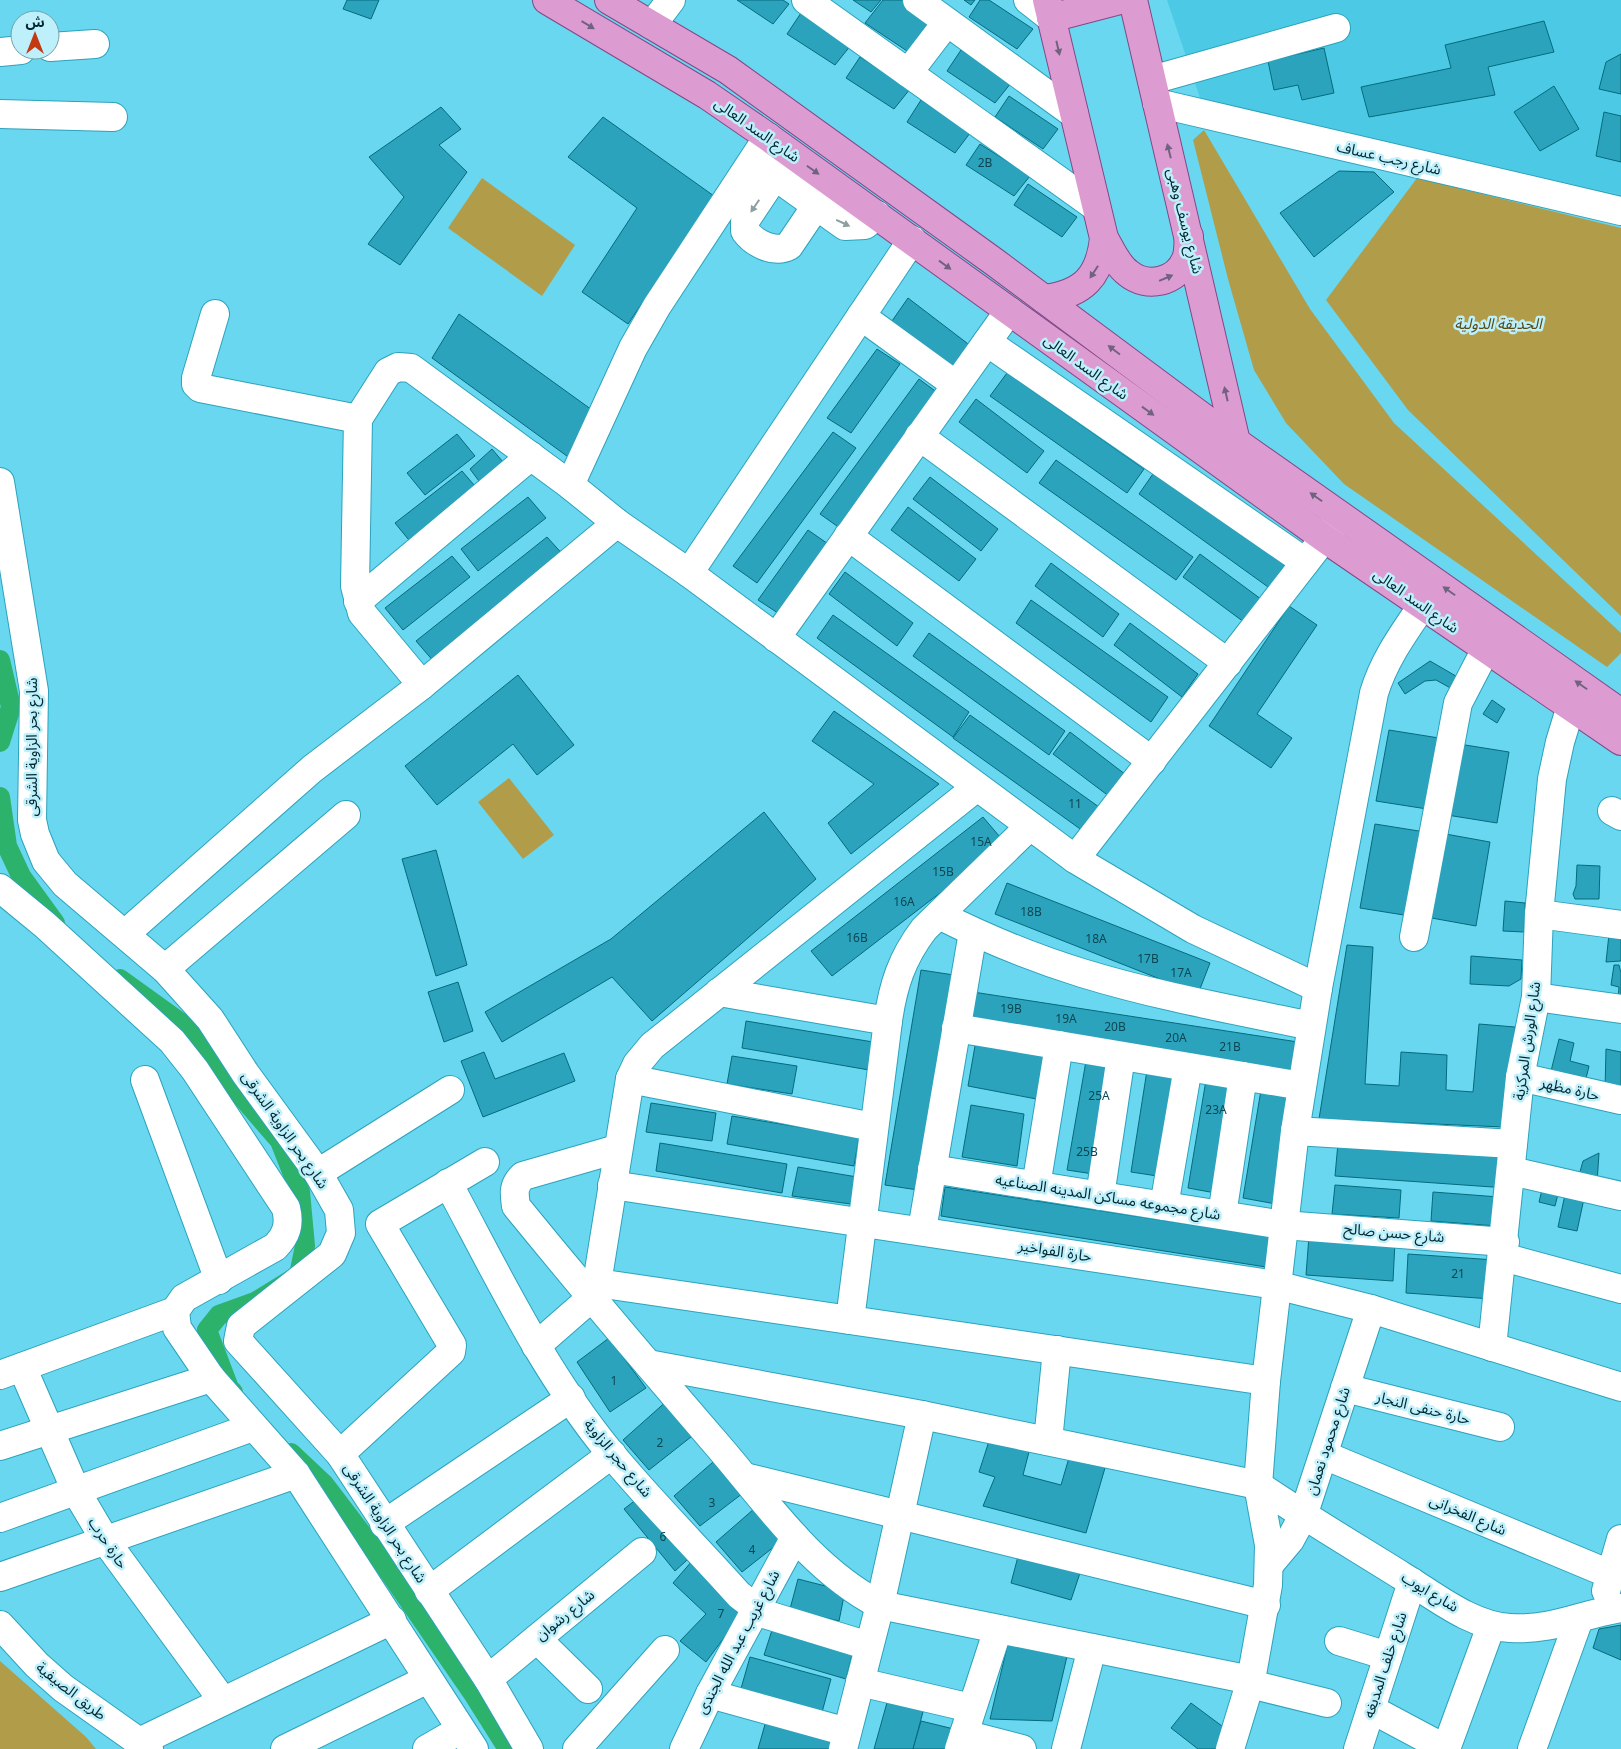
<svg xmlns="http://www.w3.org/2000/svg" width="1621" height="1749" viewBox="0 0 1621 1749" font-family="Georgia,'Noto Sans Arabic',serif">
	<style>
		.built { fill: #4ccae5 }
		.green { fill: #b19c49 }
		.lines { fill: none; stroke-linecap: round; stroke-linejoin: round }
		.canal { stroke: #2db26c; stroke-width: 20 }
		.building { fill: #2ca3bc; stroke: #046b7d }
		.minor-casing { stroke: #2ca3bc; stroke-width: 30 }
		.major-casing { stroke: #824885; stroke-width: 30 }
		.minor { stroke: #fff; stroke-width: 28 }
		.major { stroke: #dd9cd1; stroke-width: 28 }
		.oneway { fill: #706280 }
		.oneway2 { fill: #8d9ea1 }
		.labels { text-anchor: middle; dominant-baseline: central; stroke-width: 5; stroke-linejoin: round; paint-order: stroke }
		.number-label { font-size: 12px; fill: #0c4652 }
		.street-label { font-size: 15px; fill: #02272f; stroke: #bef0fc }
		.park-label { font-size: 15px; font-style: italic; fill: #564912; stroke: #bef0fc }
	</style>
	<rect width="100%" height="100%" fill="#69d7f0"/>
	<!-- built -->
	<polygon class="built" points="1167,0 1621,0 1621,195 1201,101"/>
	<!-- green -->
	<g class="green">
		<polygon points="1204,130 1310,309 1394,423 1621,633 1621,653 1607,667 1344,484 1286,423 1254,370 1228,279 1193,140"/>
		<polygon points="482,178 575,245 542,296 448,228"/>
		<polygon points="1417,178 1621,228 1621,616 1408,410 1326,300"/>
		<polygon points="509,778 554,835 523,859 478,802"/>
		<polygon points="0,1661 86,1737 96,1749 0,1749"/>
	</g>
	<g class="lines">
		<!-- canal -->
		<g class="canal">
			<polyline points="0,660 11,707 0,742"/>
			<polyline points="0,797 7,846 21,876 55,923"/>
			<polyline points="120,979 188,1028 230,1083 280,1141 300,1192 305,1246 299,1275 255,1302 219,1315 207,1330 229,1388 233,1392"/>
			<polyline points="291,1453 324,1484 372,1547 472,1692 508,1749"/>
		</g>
	</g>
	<!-- building -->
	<g class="building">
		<polygon points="347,0 379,0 371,19 343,9"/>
		<polygon points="737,0 783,0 789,4 773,24"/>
		<polygon points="853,0 881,0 871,12"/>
		<polygon points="883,0 909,0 935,19 910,53 865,23"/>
		<polygon points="964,0 975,0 971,5"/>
		<polygon points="980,0 989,0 1033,29 1017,49 969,17"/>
		<polygon points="801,13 851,45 835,65 787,34"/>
		<polygon points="1544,21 1554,52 1488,67 1495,95 1369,117 1361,87 1451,68 1445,45"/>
		<polygon points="1324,48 1334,93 1302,100 1298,85 1274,90 1268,61"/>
		<polygon points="961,50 1011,83 995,103 947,71"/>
		<polygon points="1621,54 1621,94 1599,89 1606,62"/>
		<polygon points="860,57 910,89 894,109 846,78"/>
		<polygon points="1554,86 1579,129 1540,151 1514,112"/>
		<polygon points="1009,96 1058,129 1043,149 995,117"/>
		<polygon points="921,100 970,133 955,153 907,122"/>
		<polygon points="441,107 461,129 439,145 467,172 400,265 368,244 404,197 369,157"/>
		<polygon points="1604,112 1621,116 1621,162 1596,156"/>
		<polygon points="603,117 714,196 628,324 582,292 637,208 568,157"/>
		<polygon points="980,144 1030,176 1014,196 966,165"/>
		<polygon points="1339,171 1374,172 1394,192 1314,257 1280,213"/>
		<polygon points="1028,184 1077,217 1062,237 1014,205"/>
		<polygon points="908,298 976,350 960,372 892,321"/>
		<polygon points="459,314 599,415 571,459 432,358"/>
		<polygon points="877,349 900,364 851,433 827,418"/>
		<polygon points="1007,373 1144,469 1127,493 990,396"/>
		<polygon points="919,379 942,396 844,531 820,514"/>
		<polygon points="976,399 1044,451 1027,473 959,422"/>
		<polygon points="833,432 856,448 757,583 733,566"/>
		<polygon points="457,434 475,456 425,495 407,473"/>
		<polygon points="492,449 509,469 485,489 470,469"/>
		<polygon points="1056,460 1193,557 1176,580 1039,483"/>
		<polygon points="462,471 480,492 413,545 395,523"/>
		<polygon points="1155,471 1292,568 1275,592 1139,494"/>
		<polygon points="930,477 998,529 981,551 913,499"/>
		<polygon points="528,497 546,518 478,571 461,549"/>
		<polygon points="908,507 976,559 959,581 891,530"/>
		<polygon points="808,530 831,546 781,615 758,600"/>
		<polygon points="547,537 566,558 435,663 416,641"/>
		<polygon points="1200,554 1269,605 1252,628 1183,577"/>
		<polygon points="452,556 470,577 403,630 385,608"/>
		<polygon points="1051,563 1119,614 1103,637 1035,586"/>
		<polygon points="845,572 913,623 897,646 829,594"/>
		<polygon points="1031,600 1168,697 1151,722 1016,623"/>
		<polygon points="1289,606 1317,625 1257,714 1292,738 1271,768 1209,726"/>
		<polygon points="833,615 969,712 953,737 817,638"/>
		<polygon points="1130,623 1198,674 1182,697 1114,645"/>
		<polygon points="929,633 1065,731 1049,755 913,656"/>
		<polygon points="1430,661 1461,679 1454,690 1436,680 1425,681 1405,694 1398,683"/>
		<polygon points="518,675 574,745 537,775 513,744 437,805 405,766"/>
		<polygon points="1492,700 1505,709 1497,723 1483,714"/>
		<polygon points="834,711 939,784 851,854 828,823 874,784 812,741"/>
		<polygon points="970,715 1106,812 1090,836 953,738"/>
		<polygon points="1389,730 1439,738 1427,809 1376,801"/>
		<polygon points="1070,732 1130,778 1114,800 1053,754"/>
		<polygon points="1459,744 1509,752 1497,823 1447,815"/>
		<polygon points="764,812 816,879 652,1021 612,977 502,1042 485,1012 611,939"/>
		<polygon points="983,817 1005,843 832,976 811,951"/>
		<polygon points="1375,824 1425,832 1410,916 1360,908"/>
		<polygon points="1440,833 1490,842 1476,926 1426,917"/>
		<polygon points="436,850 467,965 436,976 402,859"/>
		<polygon points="1577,865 1600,866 1599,899 1575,899 1573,894 1576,886"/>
		<polygon points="1007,883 1210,963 1198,994 995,914"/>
		<polygon points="1505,901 1525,903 1524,932 1503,931"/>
		<polygon points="1610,925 1621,926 1621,961 1606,962"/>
		<polygon points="1347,945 1373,947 1365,1084 1399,1086 1401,1052 1447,1055 1446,1090 1473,1092 1479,1024 1515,1027 1504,1127 1319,1119"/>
		<polygon points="1471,956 1522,960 1521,979 1509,986 1470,984"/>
		<polygon points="1614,965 1619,965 1621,973 1621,999 1618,999 1619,987 1611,985"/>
		<polygon points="921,970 954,975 918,1190 885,1185"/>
		<polygon points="458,982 473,1031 444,1042 428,992"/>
		<polygon points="973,992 1298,1042 1294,1072 968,1023"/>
		<polygon points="746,1021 873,1042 869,1070 742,1048"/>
		<polygon points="1559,1039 1574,1043 1570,1061 1589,1066 1584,1087 1549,1079"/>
		<polygon points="976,1040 1054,1053 1047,1101 968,1086"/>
		<polygon points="1606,1049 1621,1052 1621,1094 1605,1091"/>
		<polygon points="484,1052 495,1079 564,1053 575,1081 483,1117 461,1061"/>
		<polygon points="732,1056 797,1066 792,1094 727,1084"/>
		<polygon points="1086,1061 1119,1066 1100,1175 1067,1170"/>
		<polygon points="1148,1064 1181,1070 1164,1177 1131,1172"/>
		<polygon points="1206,1080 1239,1085 1221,1194 1188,1188"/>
		<polygon points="1261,1090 1294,1095 1276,1204 1243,1198"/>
		<polygon points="651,1103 716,1113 712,1141 646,1132"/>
		<polygon points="971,1105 1024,1114 1017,1166 962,1157"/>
		<polygon points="732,1116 859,1137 854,1166 727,1144"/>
		<polygon points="660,1143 787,1164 782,1193 656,1171"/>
		<polygon points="1338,1143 1509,1155 1507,1188 1335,1176"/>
		<polygon points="1599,1153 1597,1183 1578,1179 1583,1161"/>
		<polygon points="798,1167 863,1178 858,1205 792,1196"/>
		<polygon points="1544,1182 1560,1186 1555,1206 1539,1202"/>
		<polygon points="1335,1185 1401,1190 1399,1218 1332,1214"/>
		<polygon points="945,1187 1271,1237 1266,1267 941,1216"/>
		<polygon points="1566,1190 1585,1194 1577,1231 1558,1227"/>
		<polygon points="1433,1192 1499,1197 1497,1226 1431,1221"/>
		<polygon points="1309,1236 1395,1242 1393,1281 1306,1275"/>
		<polygon points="1408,1254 1495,1260 1492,1299 1406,1293"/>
		<polygon points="609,1338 646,1388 610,1412 577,1362"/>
		<polygon points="669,1399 696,1433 649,1470 623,1440"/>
		<polygon points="990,1438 1031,1444 1023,1475 1061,1485 1071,1451 1107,1461 1086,1533 983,1506 995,1477 979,1472"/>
		<polygon points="720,1456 747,1490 700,1526 674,1496"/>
		<polygon points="646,1492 698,1550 675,1571 624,1509"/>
		<polygon points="762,1502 789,1535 742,1572 716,1542"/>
		<polygon points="1020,1549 1083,1564 1071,1600 1011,1583"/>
		<polygon points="692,1561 746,1608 706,1662 680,1641 706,1614 673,1583"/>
		<polygon points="798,1579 845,1591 839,1621 790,1609"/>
		<polygon points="775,1621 855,1643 846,1679 764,1655"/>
		<polygon points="1621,1625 1621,1660 1593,1648 1599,1629"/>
		<polygon points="1009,1639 1068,1652 1052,1721 990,1719"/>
		<polygon points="750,1657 831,1679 821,1716 740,1692"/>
		<polygon points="888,1699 924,1708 913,1749 874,1749"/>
		<polygon points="1191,1703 1230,1732 1216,1749 1198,1749 1171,1728"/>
		<polygon points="766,1721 838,1742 836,1749 758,1749"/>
		<polygon points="921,1721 958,1730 952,1749 913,1749"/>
	</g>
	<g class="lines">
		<!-- minor casing -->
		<g class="minor-casing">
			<g id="minor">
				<polyline points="806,0 1096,207"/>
				<polyline points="917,0 1074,114"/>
				<polyline points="1028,0 1051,18"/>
				<polyline points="652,25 671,0"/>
				<polyline points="50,47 95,44"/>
				<polyline points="0,52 21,50"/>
				<polyline points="908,73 947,22"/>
				<polyline points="1152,80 1336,28"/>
				<polyline points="1157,103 1621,211"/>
				<polyline points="0,114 113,117"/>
				<path d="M781,147L775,176L745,221V231C754,243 774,254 789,246L816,206"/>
				<polyline points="775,176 845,226 865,225 877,215"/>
				<polyline points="215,314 196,378 196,384 200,388 358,419"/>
				<polyline points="861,316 956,385"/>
				<polyline points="987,342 1305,562"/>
				<polyline points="919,436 1228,663"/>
				<polyline points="0,482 34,691 32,820 35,834 46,861 65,884 165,969 210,1019 245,1073 318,1173 339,1210 341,1233 332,1254 241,1326 238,1341 340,1454 488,1679 529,1749"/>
				<polyline points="570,485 633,348 657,306 768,137"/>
				<polyline points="848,536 1152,761"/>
				<polyline points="689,573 912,240"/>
				<polyline points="358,601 531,456"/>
				<polyline points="776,638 1009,311"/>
				<polyline points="422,685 362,613 355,586 358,419 388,372 398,367 411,368 570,485 617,523 689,573 1075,859 1193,929 1318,988"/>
				<polyline points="1612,811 1621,816"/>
				<polyline points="1075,859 1339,519"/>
				<path d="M0,888L45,925L172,1041L195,1070L286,1208C290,1224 287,1235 275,1247L184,1298L175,1311L177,1328L211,1378L296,1474L474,1749"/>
				<polyline points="1539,914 1621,925"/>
				<path d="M939,915C985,938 1033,958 1082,973C1157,996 1235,1010 1311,1026"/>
				<polyline points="125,934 312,769 422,685 617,523"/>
				<polyline points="1414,937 1458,703 1486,649"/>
				<polyline points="165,969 346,815"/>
				<polyline points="719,992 888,1021"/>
				<polyline points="1536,997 1621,1009"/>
				<polyline points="956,1028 1302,1086"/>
				<polyline points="1520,1077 1621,1100"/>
				<polyline points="630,1079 873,1127"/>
				<polyline points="145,1080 219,1280"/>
				<polyline points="1295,1131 1513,1144"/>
				<path d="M617,1149L523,1176C513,1185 514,1193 516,1206C582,1287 650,1367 719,1447C768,1504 811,1569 880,1605L1251,1680"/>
				<polyline points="932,1169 1283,1225 1505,1242"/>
				<polyline points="1511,1171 1621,1196"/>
				<polyline points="318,1173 450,1090"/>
				<path d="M448,1183C498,1276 544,1373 612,1455C652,1503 697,1548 739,1595L764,1614L869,1646"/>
				<polyline points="612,1185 1276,1285 1371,1309 1621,1387"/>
				<polyline points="1036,1186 1059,1045"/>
				<polyline points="1100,1196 1121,1056"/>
				<polyline points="1164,1206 1188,1067"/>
				<polyline points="1222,1215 1243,1076"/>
				<polyline points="922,1230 973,932"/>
				<polyline points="1503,1257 1621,1289"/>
				<polyline points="597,1283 1266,1381"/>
				<path d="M850,1320L888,1021C893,985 902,958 924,929L1030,826"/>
				<polyline points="536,1346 591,1298 597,1283 630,1079 637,1064 652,1046 977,787"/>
				<polyline points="1492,1347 1520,1077 1536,997 1539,914 1552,779 1560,742 1571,706"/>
				<path d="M648,1364L922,1415L1258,1485C1305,1517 1354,1546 1402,1576C1435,1596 1471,1626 1510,1628C1552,1631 1582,1614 1621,1608"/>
				<polyline points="22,1367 76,1491 105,1540 223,1701"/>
				<polyline points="0,1375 175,1311"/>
				<polyline points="1345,1388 1500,1427"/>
				<polyline points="1048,1441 1057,1350"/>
				<polyline points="0,1446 211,1378"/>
				<polyline points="340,1454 451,1352 452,1345 380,1224 485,1162"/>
				<polyline points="1324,1455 1612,1575"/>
				<polyline points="745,1477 1266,1605"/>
				<polyline points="0,1518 253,1427"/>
				<polyline points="384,1524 571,1398"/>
				<polyline points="1269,1565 1290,1540 1303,1516 1371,1309"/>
				<polyline points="0,1577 296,1474"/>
				<polyline points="429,1591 612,1454"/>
				<polyline points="1606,1591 1621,1539"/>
				<polyline points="0,1625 37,1665 63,1688 149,1749"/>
				<polyline points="537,1639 588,1689"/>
				<polyline points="1339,1641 1388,1656"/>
				<polyline points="488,1679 642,1552"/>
				<polyline points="860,1682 971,1708"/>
				<polyline points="1250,1684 1327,1703"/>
				<polyline points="710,1694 847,1732"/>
				<polyline points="1371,1709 1446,1749 1491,1626"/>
				<polyline points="964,1734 1022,1749"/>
				<polyline points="139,1742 392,1620"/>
				<polyline points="285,1749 428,1679"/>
				<polyline points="427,1749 460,1730"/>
				<polyline points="577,1749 665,1650"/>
				<polyline points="684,1749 710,1694 795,1537"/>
				<polyline points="843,1749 880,1605 922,1415"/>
				<polyline points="959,1749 998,1629"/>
				<polyline points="1066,1749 1092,1648"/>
				<path d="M1230,1749L1251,1680L1268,1585L1269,1545L1258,1485L1266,1381L1295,1131L1318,988L1374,693C1384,660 1403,634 1422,606"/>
				<polyline points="1358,1749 1412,1582"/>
				<polyline points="1532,1749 1579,1619"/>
			</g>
		</g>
		<!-- major casing -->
		<g class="major-casing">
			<g id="major">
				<polyline points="547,0 707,95 768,137 1324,538 1621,741"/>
				<polyline points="609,0 728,70 993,261 1236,442 1621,713"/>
				<polyline points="1133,0 1236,442"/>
				<polyline points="1051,18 1120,0"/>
				<path d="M1104,238C1111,250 1117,265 1128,273C1147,289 1177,282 1186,259C1189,252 1188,243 1189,236"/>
				<path d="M1044,299C1083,294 1100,277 1104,238L1047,0"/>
			</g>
		</g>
		<!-- minor -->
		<use href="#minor" class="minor"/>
		<!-- major -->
		<use href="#major" class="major"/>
	</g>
	<!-- one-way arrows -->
	<defs><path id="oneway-solid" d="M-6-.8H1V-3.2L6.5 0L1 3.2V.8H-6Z" transform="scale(1.25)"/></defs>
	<g class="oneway">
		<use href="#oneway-solid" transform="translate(588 25) rotate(31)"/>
		<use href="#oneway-solid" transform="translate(1058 48) rotate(77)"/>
		<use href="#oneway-solid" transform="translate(1169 151) rotate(-104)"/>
		<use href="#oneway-solid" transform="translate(813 170) rotate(35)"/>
		<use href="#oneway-solid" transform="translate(945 265) rotate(36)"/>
		<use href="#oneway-solid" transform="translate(1094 272) rotate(123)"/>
		<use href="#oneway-solid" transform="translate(1166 278) rotate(-23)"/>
		<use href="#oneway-solid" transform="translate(1114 350) rotate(-143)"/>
		<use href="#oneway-solid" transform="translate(1226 394) rotate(-103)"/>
		<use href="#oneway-solid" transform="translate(1148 411) rotate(36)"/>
		<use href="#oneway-solid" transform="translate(1316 497) rotate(-145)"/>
		<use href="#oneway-solid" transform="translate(1449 591) rotate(-145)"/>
		<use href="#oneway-solid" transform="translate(1581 685) rotate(-145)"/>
	</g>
	<g class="oneway2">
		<use href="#oneway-solid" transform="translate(755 206) rotate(124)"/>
		<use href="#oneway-solid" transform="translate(843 223) rotate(25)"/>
	</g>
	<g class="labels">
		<!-- number labels -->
		<g class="number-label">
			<text x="985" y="163">2B</text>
			<text x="1075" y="804">11</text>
			<text x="981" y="842">15A</text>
			<text x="943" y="872">15B</text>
			<text x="904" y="902">16A</text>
			<text x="1031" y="912">18B</text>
			<text x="857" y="938">16B</text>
			<text x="1096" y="939">18A</text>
			<text x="1148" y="959">17B</text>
			<text x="1181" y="973">17A</text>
			<text x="1011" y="1009">19B</text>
			<text x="1066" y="1019">19A</text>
			<text x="1115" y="1027">20B</text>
			<text x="1176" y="1038">20A</text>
			<text x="1230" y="1047">21B</text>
			<text x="1099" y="1096">25A</text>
			<text x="1216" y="1110">23A</text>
			<text x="1087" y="1152">25B</text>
			<text x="1458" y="1274">21</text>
			<text x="614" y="1381">1</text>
			<text x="660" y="1443">2</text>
			<text x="712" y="1503">3</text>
			<text x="663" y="1537">6</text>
			<text x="752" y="1550">4</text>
			<text x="721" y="1614">7</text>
		</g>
		<!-- street labels -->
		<g class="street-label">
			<text transform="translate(757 130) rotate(35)">شارع السد العالى</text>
			<text transform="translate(1389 158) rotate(13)">شارع رجب عساف</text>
			<text transform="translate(1185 221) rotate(76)">شارع يوسف وهبى</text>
			<text transform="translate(1086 367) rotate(36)">شارع السد العالى</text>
			<text transform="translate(1416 601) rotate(35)">شارع السد العالى</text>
			<text transform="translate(32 747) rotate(-90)">شارع بحر الزاوية الشرقى</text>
			<text transform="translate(1527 1041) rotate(-82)">شارع الورش المركزية</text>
			<text transform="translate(1570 1089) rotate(13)">حارة مظهر</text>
			<text transform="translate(285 1130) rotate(55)">شارع بحر الزاوية الشرقى</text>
			<text transform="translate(1108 1197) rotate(9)">شارع مجموعه مساكن المدينه الصناعيه</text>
			<text transform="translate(1394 1233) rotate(5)">شارع حسن صالح</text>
			<text transform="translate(1055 1251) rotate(9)">حارة الفواخير</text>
			<text transform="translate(1423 1408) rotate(14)">حارة حنفى النجار</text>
			<text transform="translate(1328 1441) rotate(-72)">شارع محمود نعمان</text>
			<text transform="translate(618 1458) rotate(50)">شارع حجر الزاوية</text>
			<text transform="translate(1468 1515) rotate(23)">شارع الفخرانى</text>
			<text transform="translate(385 1523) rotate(57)">شارع بحر الزاوية الشرقى</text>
			<text transform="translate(108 1543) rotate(56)">حارة حرب</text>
			<text transform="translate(1430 1592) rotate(31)">شارع ايوب</text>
			<text transform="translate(565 1615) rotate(-39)">شارع رشوان</text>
			<text transform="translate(738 1642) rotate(-62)">شارع غريب عبد الله الجندى</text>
			<text transform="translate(1385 1665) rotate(-72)">شارع خلف المدبغه</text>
			<text transform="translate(71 1691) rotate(38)">طريق الصيفية</text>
		</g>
		<!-- park labels -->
		<g class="park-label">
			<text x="1498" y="324">الحديقة الدولية</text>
		</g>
	</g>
	<!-- north arrow -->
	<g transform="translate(35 35)"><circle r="24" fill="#bef0fc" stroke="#73a0aa"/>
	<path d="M0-4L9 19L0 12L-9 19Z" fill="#c23912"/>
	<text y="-8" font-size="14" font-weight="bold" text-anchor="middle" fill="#02272f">ش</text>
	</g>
</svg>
